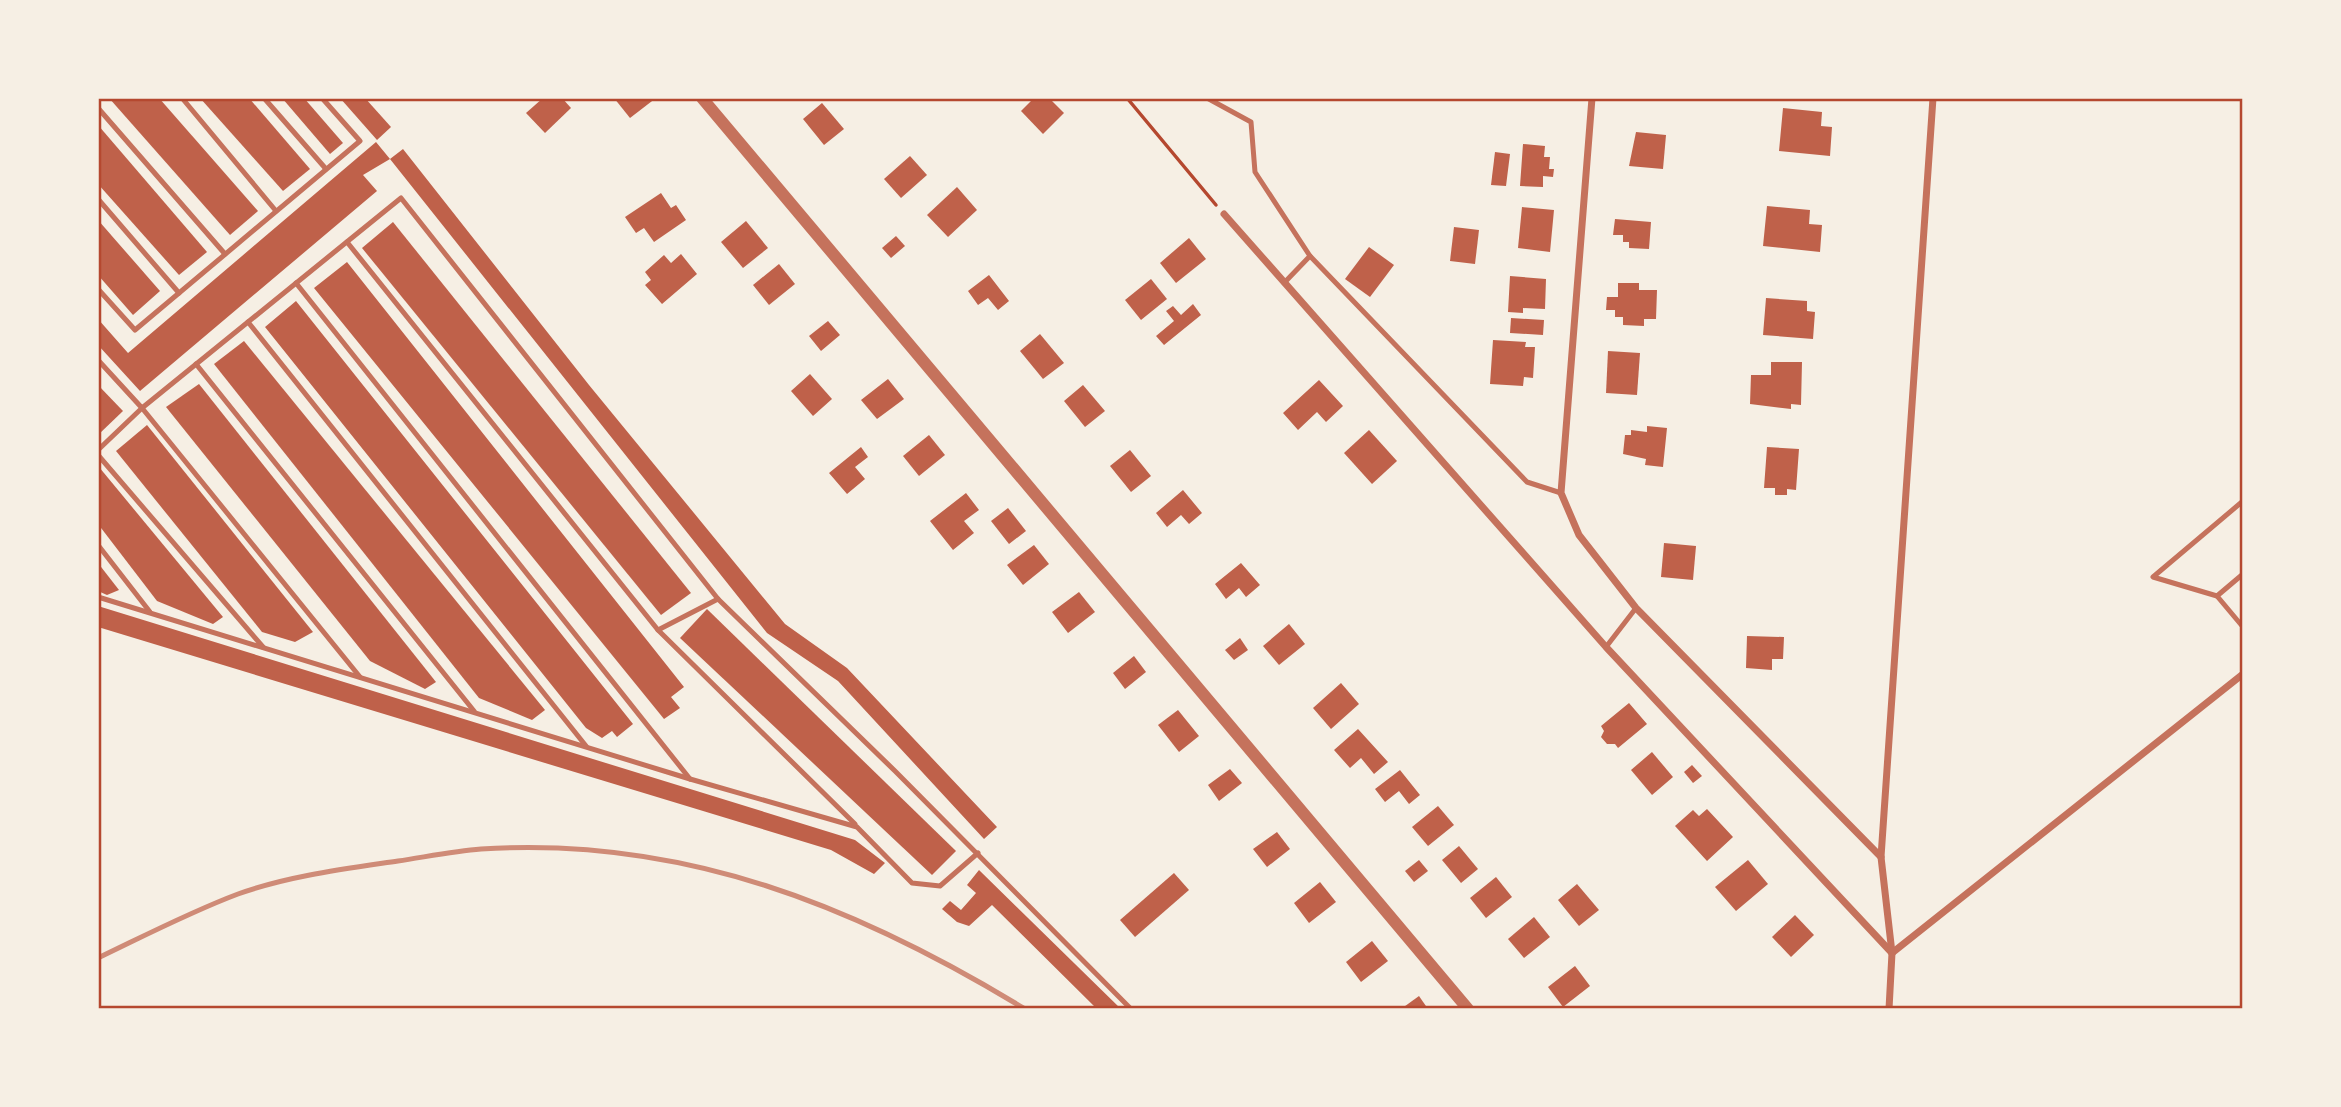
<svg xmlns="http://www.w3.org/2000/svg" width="2341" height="1107" viewBox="0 0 2341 1107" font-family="'Playfair Display',serif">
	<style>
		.building { fill: #bf614a }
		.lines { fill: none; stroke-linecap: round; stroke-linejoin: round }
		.path { stroke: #b5482f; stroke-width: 3.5 }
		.service { stroke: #c5725c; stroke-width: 5 }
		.minor { stroke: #c5725c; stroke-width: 7 }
		.tertiary { stroke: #c5725c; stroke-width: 12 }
		.rail { stroke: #cf8b77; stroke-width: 5 }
		.neatline { fill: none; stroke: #b5482f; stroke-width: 2.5 }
	</style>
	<rect width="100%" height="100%" fill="#f6efe4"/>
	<!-- building -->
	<g class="building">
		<polygon points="109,98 159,98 258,211 230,235"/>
		<polygon points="200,98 249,98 310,169 283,191"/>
		<polygon points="282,98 304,98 343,143 330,154"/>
		<polygon points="340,98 365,98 391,127 377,140"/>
		<polygon points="543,98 562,98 571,108 545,133 526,113"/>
		<polygon points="614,98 656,98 630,118"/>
		<polygon points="1034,98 1049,98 1064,113 1043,134 1021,111"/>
		<polygon points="822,103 844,129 824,145 803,119"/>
		<polygon points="1783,108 1822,112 1821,126 1832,127 1830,156 1779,151"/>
		<polygon points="98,125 207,252 179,275 98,184"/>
		<polygon points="1636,132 1666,135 1663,169 1629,166"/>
		<polygon points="376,142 390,159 363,175 377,191 140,391 98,345 98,319 128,353"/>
		<polygon points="1523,144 1545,146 1544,157 1550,157 1549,169 1554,169 1553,177 1543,176 1543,187 1520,186"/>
		<polygon points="403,149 589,385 785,624 847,668 997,827 984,839 838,681 767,633 390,159"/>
		<polygon points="1495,152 1510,154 1506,186 1491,185"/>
		<polygon points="910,156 927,175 901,198 884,179"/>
		<polygon points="957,187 977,210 948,237 927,215"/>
		<polygon points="661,193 671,208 676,205 686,220 654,242 644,228 636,233 625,217"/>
		<polygon points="1767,206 1810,210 1809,224 1822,225 1820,252 1763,246"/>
		<polygon points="1522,207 1554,210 1550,252 1518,248"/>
		<polygon points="1615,219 1651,222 1649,249 1629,248 1629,242 1623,242 1623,235 1613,235"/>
		<polygon points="98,220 160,291 133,315 98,275"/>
		<polygon points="746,221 768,248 743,268 721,242"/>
		<polygon points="393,222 691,593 661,615 362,248"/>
		<polygon points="1454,227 1479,230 1475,264 1450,261"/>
		<polygon points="896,236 905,246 891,258 882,248"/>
		<polygon points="1189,238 1206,259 1176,283 1160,263"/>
		<polygon points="1369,247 1394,265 1370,297 1345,279"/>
		<polygon points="681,254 697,274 662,304 645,285 651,280 645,272 664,255 671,263"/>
		<polygon points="347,262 684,687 671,697 680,708 664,719 314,288"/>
		<polygon points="779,264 795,284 769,305 753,285"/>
		<polygon points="989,275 1009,301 998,310 988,298 978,305 968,291"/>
		<polygon points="1510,276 1546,279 1545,309 1523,308 1523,313 1508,312"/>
		<polygon points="1151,279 1167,299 1141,320 1125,300"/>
		<polygon points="1618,283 1639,283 1639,290 1657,290 1656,319 1644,319 1644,326 1623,325 1623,317 1615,317 1615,310 1606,310 1607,297 1618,297"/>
		<polygon points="1766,298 1807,301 1807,311 1815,312 1813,339 1763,335"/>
		<polygon points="296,301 633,724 617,737 612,731 602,738 586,728 265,327"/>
		<polygon points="1193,304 1201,315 1164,345 1156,336 1174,321 1166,311 1173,306 1181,315"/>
		<polygon points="1511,318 1544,320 1543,335 1510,333"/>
		<polygon points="828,321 840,335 821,351 809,336"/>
		<polygon points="1040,334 1064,363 1043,379 1020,351"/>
		<polygon points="1493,340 1526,342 1525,347 1535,347 1533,378 1524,377 1523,386 1490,384"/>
		<polygon points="244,341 545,710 532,720 479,698 214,364"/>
		<polygon points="1608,351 1640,353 1637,395 1606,393"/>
		<polygon points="1771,362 1802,362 1801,405 1791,404 1791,409 1750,404 1751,375 1771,375"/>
		<polygon points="810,374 832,399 813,416 791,391"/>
		<polygon points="888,379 904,399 877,419 861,400"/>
		<polygon points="1319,380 1343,406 1326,422 1317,412 1298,430 1283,413"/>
		<polygon points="199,384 436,682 425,689 370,661 166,407"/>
		<polygon points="98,385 123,411 98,435"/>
		<polygon points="1083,385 1105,411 1085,427 1064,401"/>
		<polygon points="147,425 313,632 295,642 262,632 116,451"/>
		<polygon points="1647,426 1667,428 1663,467 1645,465 1646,459 1623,454 1625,435 1631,435 1631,430 1647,432"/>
		<polygon points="1369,430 1397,461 1372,484 1344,453"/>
		<polygon points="929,435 945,455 919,476 903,456"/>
		<polygon points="861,447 868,457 855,467 865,479 847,494 829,473"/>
		<polygon points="1767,447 1799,449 1796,490 1787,489 1787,495 1775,495 1775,488 1764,488"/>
		<polygon points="1130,450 1151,476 1131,492 1110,466"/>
		<polygon points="99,467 223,617 213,624 157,601 98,524"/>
		<polygon points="1183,490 1202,513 1189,524 1181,515 1167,527 1156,513"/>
		<polygon points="966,493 979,510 964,521 974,533 953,550 930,521"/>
		<polygon points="1008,508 1026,531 1009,544 991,521"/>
		<polygon points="1664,543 1696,546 1693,580 1661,577"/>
		<polygon points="1034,545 1049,564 1023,585 1007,565"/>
		<polygon points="98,563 119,590 107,595 98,591"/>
		<polygon points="1241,563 1260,585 1246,597 1239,588 1226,599 1215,584"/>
		<polygon points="1079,592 1095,612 1068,633 1052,612"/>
		<polygon points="98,606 855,840 885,863 874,874 831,850 98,627"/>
		<polygon points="707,609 956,851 932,875 680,638"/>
		<polygon points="1289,624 1305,644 1279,665 1263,646"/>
		<polygon points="1747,636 1784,637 1783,659 1772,659 1772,670 1746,668"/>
		<polygon points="1240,638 1248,650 1234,660 1225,650"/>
		<polygon points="1134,656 1146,672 1125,689 1113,673"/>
		<polygon points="1341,683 1359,704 1331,729 1313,708"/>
		<polygon points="1629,703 1647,724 1618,748 1615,744 1607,744 1601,737 1604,731 1601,726"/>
		<polygon points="1178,710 1199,736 1179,752 1158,725"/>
		<polygon points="1358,729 1388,762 1374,774 1361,758 1350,768 1334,750"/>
		<polygon points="1652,752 1673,777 1652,795 1631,770"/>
		<polygon points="1692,765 1702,776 1693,783 1684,772"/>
		<polygon points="1230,769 1242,783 1219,801 1208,785"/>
		<polygon points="1400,770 1420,795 1409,804 1399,791 1385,802 1375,789"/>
		<polygon points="1438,806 1454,825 1428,846 1412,827"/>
		<polygon points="1707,809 1733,837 1707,861 1675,826 1693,810 1699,816"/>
		<polygon points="1277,832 1290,849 1267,867 1253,849"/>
		<polygon points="1459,846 1478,869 1461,883 1442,860"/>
		<polygon points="1419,860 1428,871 1414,882 1405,871"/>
		<polygon points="1748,860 1768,884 1736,911 1715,887"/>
		<polygon points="979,870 1121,1009 1097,1009 992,905 969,926 957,922 942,909 950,901 961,910 976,893 967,885"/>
		<polygon points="1174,873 1189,890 1135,937 1120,920"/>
		<polygon points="1496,877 1512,897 1486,918 1470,898"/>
		<polygon points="1320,882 1336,902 1309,923 1294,903"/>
		<polygon points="1577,884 1599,910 1579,926 1558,900"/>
		<polygon points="1795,915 1814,935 1791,957 1772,937"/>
		<polygon points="1534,917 1550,937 1524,958 1508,939"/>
		<polygon points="1372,941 1388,961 1361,982 1346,962"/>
		<polygon points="1575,966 1590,986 1563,1007 1548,987"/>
		<polygon points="1419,996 1428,1009 1401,1009"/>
	</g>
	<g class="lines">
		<!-- path -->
		<polyline class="path" points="1127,98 1216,205"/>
		<!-- service -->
		<g class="service">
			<polyline points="182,98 276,211"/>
			<polyline points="264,98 326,169"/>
			<polyline points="1207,98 1251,122 1255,172 1310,256 1527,482 1561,493"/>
			<polyline points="98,108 225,254"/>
			<polyline points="98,199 179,293"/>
			<polyline points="347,242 658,630"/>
			<polyline points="296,283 690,779"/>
			<polyline points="1284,283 1310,256"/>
			<polyline points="98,289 135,330 360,141 322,98"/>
			<polyline points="248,322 586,746"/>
			<polyline points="98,360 142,408 401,198 718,599 895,771 1131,1009"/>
			<polyline points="196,364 474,711"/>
			<polyline points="98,450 142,408 360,677"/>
			<polyline points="98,455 263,647"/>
			<polyline points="2243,501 2153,577 2217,596 2243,574"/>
			<polyline points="98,545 150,612"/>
			<polyline points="2217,596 2243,627"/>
			<polyline points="98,597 690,779 857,827 912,883 940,886 978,853"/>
			<polyline points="718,599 658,630 855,824"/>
			<polyline points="1606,647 1636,608"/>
		</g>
		<!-- minor -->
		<g class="minor">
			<polyline points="1592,98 1561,493 1579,535 1636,608 1881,857"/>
			<polyline points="1224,214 1606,647 1892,953"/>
			<polyline points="1892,953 2243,674"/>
			<polyline points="1889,1009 1892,953 1881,857 1933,98"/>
		</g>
		<!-- tertiary -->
		<polyline class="tertiary" points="702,98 1468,1009"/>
		<!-- rail -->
		<path class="rail" d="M98,958C144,936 190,912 238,894C288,876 344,869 398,861C425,857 454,851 481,849C683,836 856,906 1025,1009"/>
	</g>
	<!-- border -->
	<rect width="2341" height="1107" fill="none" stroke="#f6efe4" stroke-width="200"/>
	<rect x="100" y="100" width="2141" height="907" class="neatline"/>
</svg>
